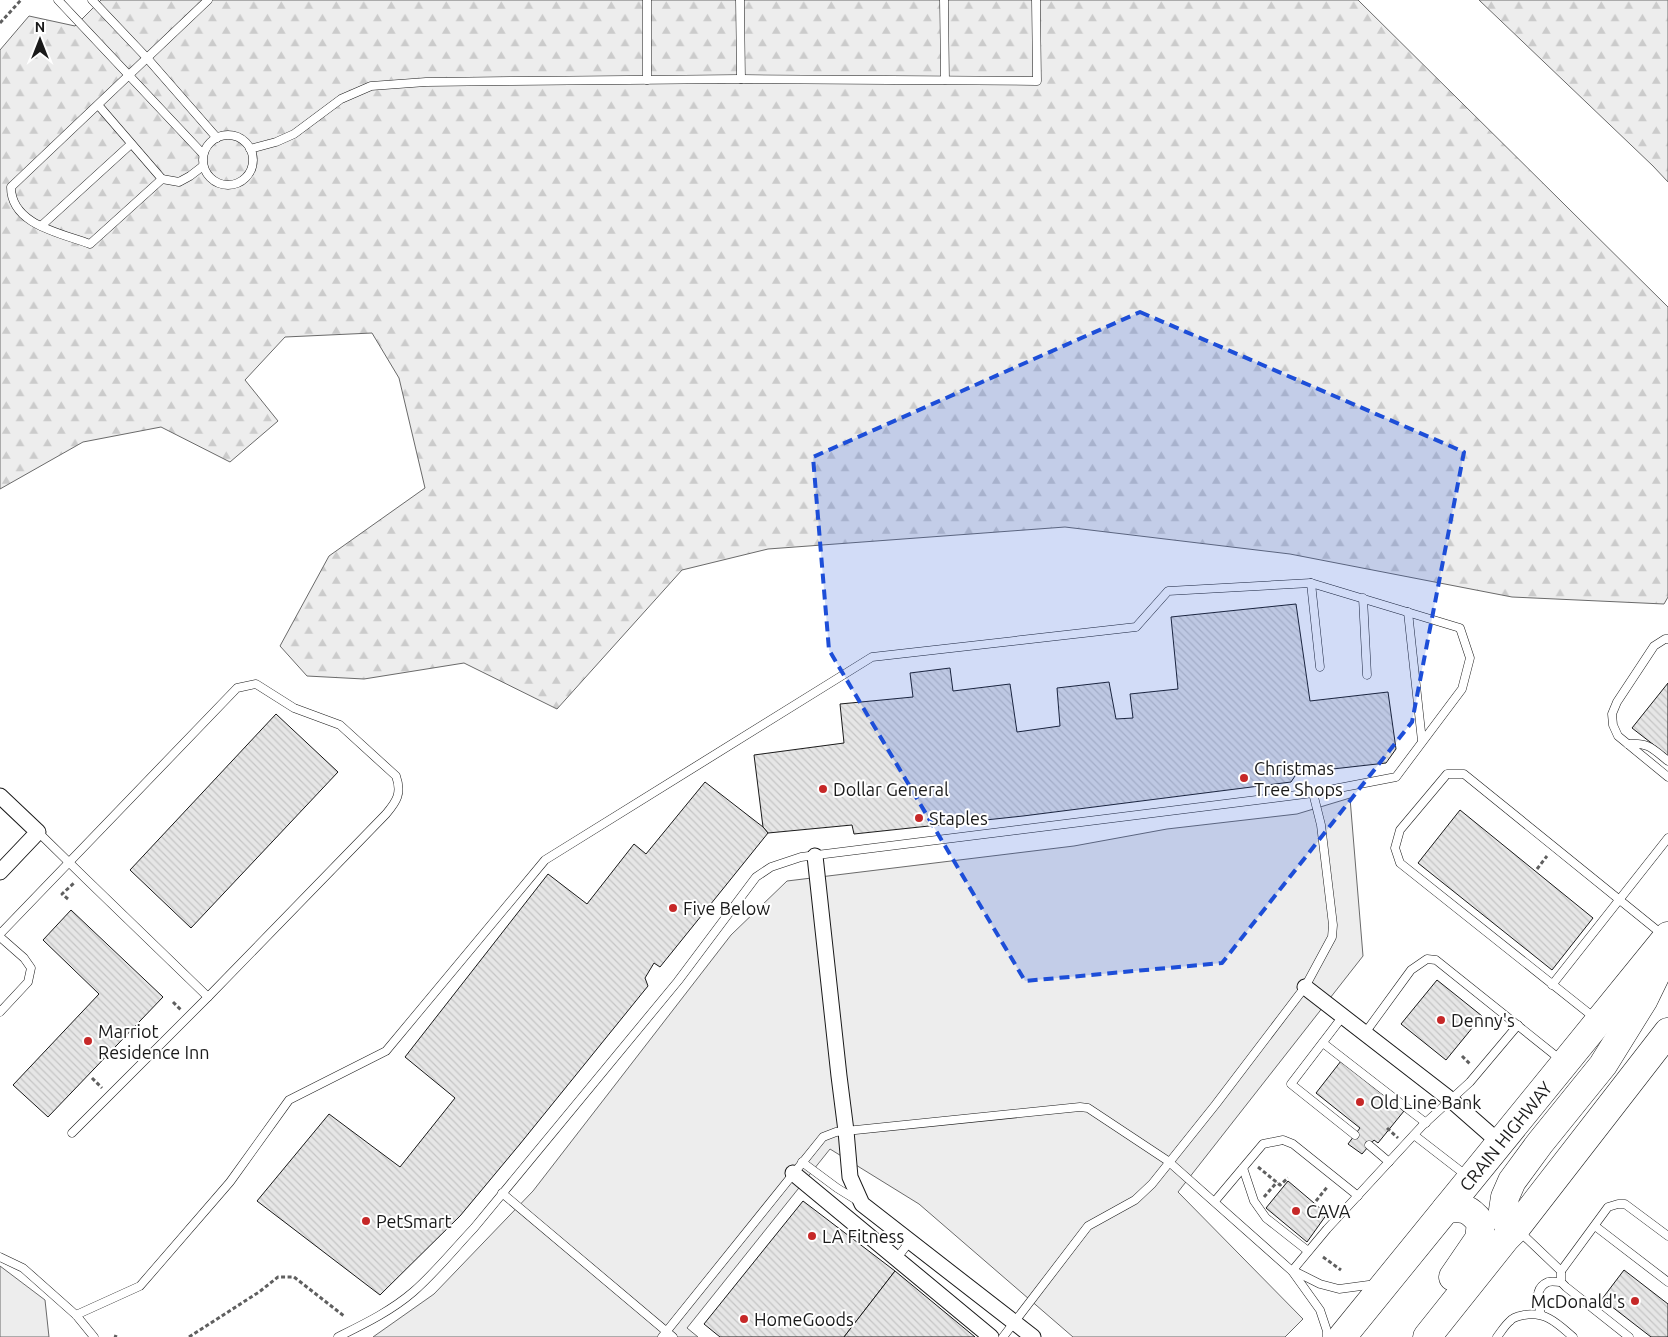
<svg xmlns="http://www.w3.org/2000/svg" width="1668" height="1337" viewBox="0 0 1668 1337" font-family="Ubuntu,sans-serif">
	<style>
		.built { fill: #ededed; stroke: #6a6a6a }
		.forest { fill: url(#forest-firs); stroke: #6a6a6a }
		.building { fill: url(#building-back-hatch); stroke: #1a1a1a }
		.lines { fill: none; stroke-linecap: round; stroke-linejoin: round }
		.lane-casing { stroke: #1a1a1a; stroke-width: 9 }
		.street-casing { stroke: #1a1a1a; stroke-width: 17 }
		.highway-casing { stroke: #1a1a1a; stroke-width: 29 }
		.path { stroke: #5f5f5f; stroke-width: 3; stroke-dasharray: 4 2.5; stroke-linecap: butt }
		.lane { stroke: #fff; stroke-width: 8 }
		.street { stroke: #fff; stroke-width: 15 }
		.highway { stroke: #fff; stroke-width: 28 }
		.marked { fill: #1d4ed8; fill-opacity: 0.2; stroke: #1d4ed8; stroke-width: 4; stroke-dasharray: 10 6; stroke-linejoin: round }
		.poi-dot { fill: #c62828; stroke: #fff; stroke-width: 2 }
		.labels { text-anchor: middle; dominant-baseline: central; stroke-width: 4; stroke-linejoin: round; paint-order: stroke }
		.poi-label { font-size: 18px; fill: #1a1a1a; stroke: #fff; text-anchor: start }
		.street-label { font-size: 18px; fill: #1a1a1a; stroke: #fff }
	</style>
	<defs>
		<pattern id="forest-firs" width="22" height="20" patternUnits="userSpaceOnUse" patternTransform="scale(1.25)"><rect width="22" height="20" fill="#ededed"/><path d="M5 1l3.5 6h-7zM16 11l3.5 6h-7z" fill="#cbcbcb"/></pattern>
		<pattern id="building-back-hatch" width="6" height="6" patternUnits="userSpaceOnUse" patternTransform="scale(1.25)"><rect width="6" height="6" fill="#e6e6e6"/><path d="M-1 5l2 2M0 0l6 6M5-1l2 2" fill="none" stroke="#c5c5c5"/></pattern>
	</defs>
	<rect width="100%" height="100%" fill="#fff"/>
	<!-- built -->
	<g class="built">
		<polygon points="1350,798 1363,956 1178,1192 1303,1319 1285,1337 1073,1337 919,1204 830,1149 687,1328 698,1337 373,1337 434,1294 533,1191 731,935 787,881 1074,846 1167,829 1297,814"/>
		<polygon points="0,1266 45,1300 49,1337 0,1337"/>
	</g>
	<!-- forest -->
	<g class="forest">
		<polygon points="101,0 1358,0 1668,307 1668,597 1664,604 1512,597 1290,554 1065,527 768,549 682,570 557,709 464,663 364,679 307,676 280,646 329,556 425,488 399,378 372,333 285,337 245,380 278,421 230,462 161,427 83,442 0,489 0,50 29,16 75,26"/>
		<polygon points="1479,0 1668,0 1668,182 1653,166"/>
	</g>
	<!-- building -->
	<g class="building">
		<polygon points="1296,604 1310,701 1388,692 1396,749 1386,763 1297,773 1291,782 1023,816 854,834 852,825 768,833 763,827 754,755 844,743 840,704 913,697 910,673 950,668 953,691 1010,684 1017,732 1060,726 1057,688 1109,682 1116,719 1133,718 1130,694 1178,689 1171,617"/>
		<polygon points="1668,683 1668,756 1632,728"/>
		<polygon points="276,714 338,772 191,928 130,870"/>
		<polygon points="705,782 763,827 768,833 660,967 654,963 645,978 648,986 520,1144 460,1216 380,1295 257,1201 329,1114 400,1167 455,1098 405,1057 548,874 587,904 634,844 646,854"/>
		<polygon points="1460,810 1593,918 1552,970 1418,863"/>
		<polygon points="71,910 163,997 48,1117 13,1085 99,994 43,940"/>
		<polygon points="1437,980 1482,1016 1446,1060 1401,1024"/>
		<polygon points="1341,1061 1404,1111 1378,1143 1374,1140 1362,1154 1348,1144 1360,1128 1316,1093"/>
		<polygon points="1288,1181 1327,1214 1307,1242 1266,1208"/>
		<polygon points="803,1201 895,1271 844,1337 720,1337 704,1324"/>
		<polygon points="1624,1270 1668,1304 1668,1337 1651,1337 1602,1299"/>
		<polygon points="895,1271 975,1337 844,1337"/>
	</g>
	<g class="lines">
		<!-- lane casing -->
		<g class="lane-casing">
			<g id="lane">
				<polyline points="58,0 203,154"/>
				<polyline points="92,0 147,58 217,138"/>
				<polyline points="647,0 647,80"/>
				<polyline points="740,0 741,79"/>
				<polyline points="944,0 945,80"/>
				<path d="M99,106L162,179L90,244C61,233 11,225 11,187L208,0"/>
				<circle cx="228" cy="160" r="25"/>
				<polyline points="250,149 276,142 294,134 341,99 371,86 426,82 512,81 741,79 1037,81 1036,0"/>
				<polyline points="162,179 179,182 190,176 203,166"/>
				<polyline points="41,226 131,144"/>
				<polyline points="1311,583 1320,667"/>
				<polyline points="1363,598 1367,675"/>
				<polyline points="1408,612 1422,741"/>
				<polyline points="1668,639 1665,639 1654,646 1617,702 1612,714 1613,725 1618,736 1668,777"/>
				<path d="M1628,744C1648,742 1653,749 1668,761"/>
				<path d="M0,934L237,688L256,684L294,708L340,725L396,776C402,793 397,801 386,814L208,997L86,879L38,832"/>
				<polyline points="0,937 24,958 31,968 28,982 0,1012"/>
				<polyline points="1552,985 1668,838"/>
				<polyline points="1343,1016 1291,1084 1355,1135"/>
				<polyline points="1596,1019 1400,863 1395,848 1400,830 1447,774 1464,774 1663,935"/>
				<polyline points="1365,1033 1411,970 1427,959 1436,960 1561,1060"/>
				<polyline points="1323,1043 1426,1123"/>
				<polyline points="72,1133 208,997"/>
				<polyline points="1414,1135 1467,1176"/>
				<polyline points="1369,1145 1389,1162"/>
				<polyline points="802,1162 837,1188 858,1201"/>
				<polyline points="1243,1168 1254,1201 1266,1218 1308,1251"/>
				<polyline points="502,1193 673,1337"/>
				<polyline points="1215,1201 1263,1144 1283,1140 1293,1144 1358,1196"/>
				<polyline points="1595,1226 1668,1282"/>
				<polyline points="1519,1231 1561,1271 1608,1207 1618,1204 1625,1204 1668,1236"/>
				<polyline points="0,1257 23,1268 76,1315 94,1337"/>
				<polyline points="897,1258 910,1241"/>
				<polyline points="1292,1271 1327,1229 1422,1126 1470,1082 1518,1025"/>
				<polyline points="1294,1271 1320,1284 1339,1289 1376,1284"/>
				<polyline points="1561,1271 1561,1282 1566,1287 1629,1337"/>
				<path d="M1541,1314C1537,1303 1534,1288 1548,1282C1552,1281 1557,1282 1561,1282"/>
				<polyline points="76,1315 140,1286 230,1182 289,1100 386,1051 545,860 872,657 1136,627 1168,591 1311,583 1460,628 1470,658 1462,689 1396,777 1313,793"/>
				<path d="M338,1337C364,1324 391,1311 413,1292C435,1273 454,1249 474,1228L678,981L756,877L771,867L801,857L1313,793L1321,825L1333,925L1332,937L1305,987L1216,1104L1152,1184L1135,1200L1088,1226L1003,1337"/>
				<polyline points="662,1337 823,1137 836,1132 1080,1107 1088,1108 1168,1161 1292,1271 1320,1310 1327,1331 1327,1337"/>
				<path d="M1497,1337C1501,1332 1505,1325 1510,1321C1513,1317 1519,1316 1524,1315C1546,1311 1558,1324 1573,1337"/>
			</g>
		</g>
		<!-- street casing -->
		<g class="street-casing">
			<g id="street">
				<polyline points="0,796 38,832 0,872"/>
				<polyline points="815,856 839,1076 846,1131 850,1177 862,1204 1033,1337"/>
				<polyline points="1305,987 1451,1100 1500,1143"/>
				<polyline points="793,1173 991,1337"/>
			</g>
		</g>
		<!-- highway casing -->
		<g class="highway-casing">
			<g id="highway">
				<path d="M1446,1209C1464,1207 1469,1208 1481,1223L1479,1239L1453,1277"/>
				<polyline points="1516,1228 1506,1221 1503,1210 1505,1197 1512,1181 1540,1143 1603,1065 1644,999 1658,970 1658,959"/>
				<path id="s1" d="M1342,1337L1668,936"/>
				<polyline points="1427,1337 1506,1238 1516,1228 1668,1032"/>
			</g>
		</g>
		<!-- path -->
		<g class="path">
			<polyline points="0,23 21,0"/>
			<polyline points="1537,869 1547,856"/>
			<polyline points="68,899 62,894 74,883"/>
			<polyline points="173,1002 181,1010"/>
			<polyline points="1462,1056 1470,1064"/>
			<polyline points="92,1078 102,1088"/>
			<polyline points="1387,1128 1398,1138"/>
			<polyline points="1258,1167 1280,1185 1288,1178"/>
			<polyline points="1264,1197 1277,1182"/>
			<polyline points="1316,1201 1328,1186"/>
			<polyline points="1323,1257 1341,1270"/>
			<polyline points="114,1336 117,1337"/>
			<polyline points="189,1337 259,1292 278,1277 294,1277 344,1316"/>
		</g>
		<!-- lane -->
		<use href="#lane" class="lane"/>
		<!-- street -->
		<use href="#street" class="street"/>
		<!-- highway -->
		<use href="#highway" class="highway"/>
	</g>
	<!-- marked area -->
	<path class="marked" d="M1140,312L1464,452L1412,722L1222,963L1025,981L829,650L813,457Z"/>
	<!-- markers -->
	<g class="poi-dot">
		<circle cx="1244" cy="778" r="5"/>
		<circle cx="823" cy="789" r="5"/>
		<circle cx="919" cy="818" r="5"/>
		<circle cx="673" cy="908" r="5"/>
		<circle cx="1441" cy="1020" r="5"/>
		<circle cx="88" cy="1041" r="5"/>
		<circle cx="1360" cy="1102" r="5"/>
		<circle cx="1296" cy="1211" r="5"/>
		<circle cx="366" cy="1221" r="5"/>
		<circle cx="812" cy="1236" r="5"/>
		<circle cx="1635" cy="1301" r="5"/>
		<circle cx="744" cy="1319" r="5"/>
	</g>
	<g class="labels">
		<!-- poi labels -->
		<g class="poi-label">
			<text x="1254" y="768">Christmas<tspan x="1254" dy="21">Tree Shops</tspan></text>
			<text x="833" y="789">Dollar General</text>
			<text x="929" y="818">Staples</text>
			<text x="683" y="908">Five Below</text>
			<text x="1451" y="1020">Denny's</text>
			<text x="98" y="1031">Marriot<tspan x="98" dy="21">Residence Inn</tspan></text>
			<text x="1370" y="1102">Old Line Bank</text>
			<text x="1306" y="1211">CAVA</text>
			<text x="376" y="1221">PetSmart</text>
			<text x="822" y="1236">LA Fitness</text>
			<text x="1625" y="1301" text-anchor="end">McDonald's</text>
			<text x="754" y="1319">HomeGoods</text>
		</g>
		<!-- street labels -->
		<g class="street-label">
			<text stroke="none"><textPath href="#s1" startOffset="259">CRAIN HIGHWAY</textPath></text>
		</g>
	</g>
	<!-- north arrow -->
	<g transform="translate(40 40)" stroke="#ffffff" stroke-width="4" paint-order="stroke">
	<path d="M0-4L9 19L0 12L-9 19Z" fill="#1a1a1a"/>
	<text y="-8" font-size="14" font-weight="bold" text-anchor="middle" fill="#1a1a1a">N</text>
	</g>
</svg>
